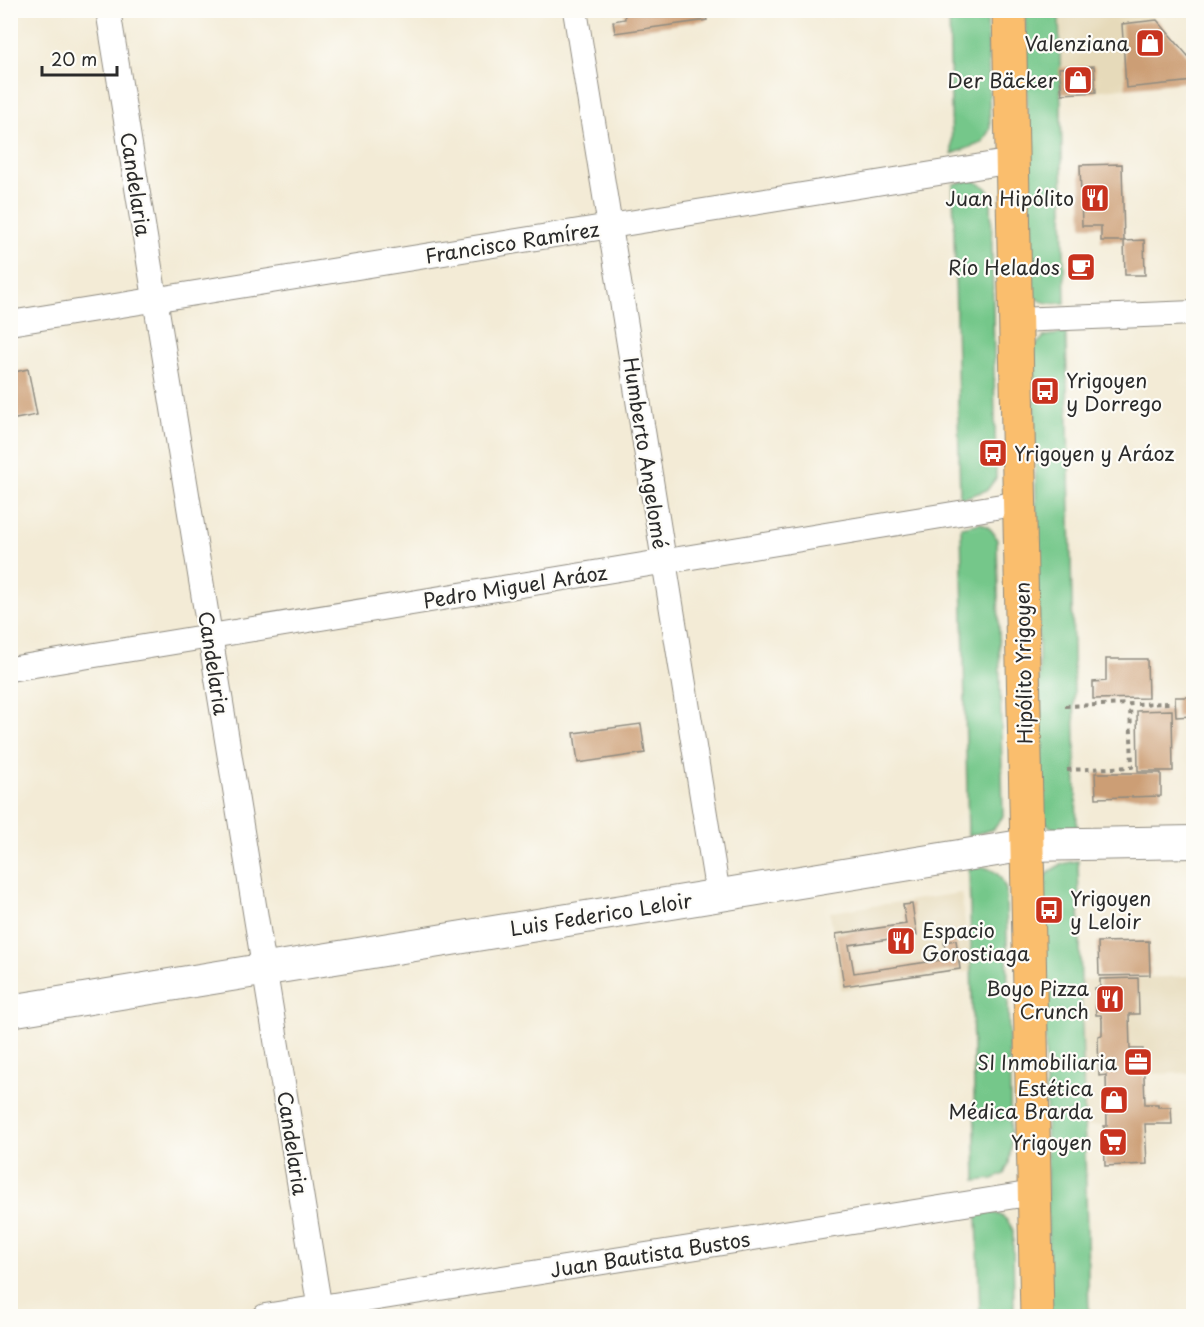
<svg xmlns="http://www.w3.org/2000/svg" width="1204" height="1327" viewBox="0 0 1204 1327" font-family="'Playpen Sans',sans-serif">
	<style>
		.built { fill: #e6daba }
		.green { fill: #75c78a; stroke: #50795a; stroke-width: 1.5 }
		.building { fill: #cc9e75 }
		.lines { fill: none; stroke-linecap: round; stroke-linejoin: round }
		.minor-casing { stroke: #8f8b80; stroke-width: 26 }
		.tertiary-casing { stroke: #8f8b80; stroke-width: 34 }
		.primary-casing { stroke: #8f8b80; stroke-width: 35 }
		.path { stroke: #8f8b80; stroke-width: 4; stroke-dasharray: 4.5 4.5; stroke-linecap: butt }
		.minor { stroke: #fff; stroke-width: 24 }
		.tertiary { stroke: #fff; stroke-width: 32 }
		.primary { stroke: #fabe6d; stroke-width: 33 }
		.labels { text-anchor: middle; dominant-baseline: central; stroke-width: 4.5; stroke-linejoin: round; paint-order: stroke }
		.poi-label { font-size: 20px; fill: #2b2b2b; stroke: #fdfcf7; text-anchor: end }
		.street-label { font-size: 20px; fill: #2b2b2b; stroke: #fdfcf7 }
	</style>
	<rect width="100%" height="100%" fill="#fdfcf7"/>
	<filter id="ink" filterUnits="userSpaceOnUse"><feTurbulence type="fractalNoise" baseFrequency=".0167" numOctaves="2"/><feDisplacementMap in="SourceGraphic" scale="12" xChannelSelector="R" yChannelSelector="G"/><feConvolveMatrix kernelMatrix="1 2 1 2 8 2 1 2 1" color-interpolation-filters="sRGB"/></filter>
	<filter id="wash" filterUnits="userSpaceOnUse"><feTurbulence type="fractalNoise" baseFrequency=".008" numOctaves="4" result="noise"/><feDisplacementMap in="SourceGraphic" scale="24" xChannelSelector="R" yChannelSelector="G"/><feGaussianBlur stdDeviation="1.35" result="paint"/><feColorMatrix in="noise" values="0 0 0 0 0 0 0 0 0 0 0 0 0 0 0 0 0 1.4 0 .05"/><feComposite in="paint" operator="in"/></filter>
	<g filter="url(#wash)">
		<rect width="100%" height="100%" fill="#f3ebd6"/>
		<!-- built -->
		<g class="built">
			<polygon points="1059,11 1148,11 1193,63 1193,81 1062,94"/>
			<polygon points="961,893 972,971 841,990 830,912"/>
			<polygon points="1193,976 1193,1073 1144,1074 1145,1124 1084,1126 1080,980"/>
		</g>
		<!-- green -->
		<g class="green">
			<polygon points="949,11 987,11 990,129 982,143 952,154"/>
			<path d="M1025,11H1059L1065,303C1052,304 1043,304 1032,296Z"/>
			<polygon points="973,180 987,188 991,195 996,478 987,490 960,499 953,184"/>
			<polygon points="1066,333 1077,831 1053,829 1042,819 1033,348 1045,336"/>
			<path d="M981,523C989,527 994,531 997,540L1003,816L994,829L968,836L961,527Z"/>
			<path d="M1078,861L1089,1316H1049L1043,879C1052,867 1063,862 1078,861Z"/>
			<path d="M983,867C998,871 1001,876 1006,890L1011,1148L1009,1163L1004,1174L993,1179L976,1181L969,868Z"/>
			<path d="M989,1212C1002,1214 1007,1218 1013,1230L1014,1316H980L977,1214Z"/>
		</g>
		<g id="blocks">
			<!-- building -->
			<g class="building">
				<polygon points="624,10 705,10 707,20 615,33 613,21 625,19"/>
				<polygon points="1157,20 1194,63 1194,81 1126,88 1122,24"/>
				<polygon points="1094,66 1096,92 1062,94 1059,68"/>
				<polygon points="1122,164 1124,241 1101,241 1101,226 1082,226 1080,165"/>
				<polygon points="1144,240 1145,275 1125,275 1124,241"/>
				<polygon points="28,369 37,415 10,420 10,373"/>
				<polygon points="1106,659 1147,659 1148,698 1093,699 1093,682 1106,681"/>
				<polygon points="1175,697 1192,697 1192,716 1176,717"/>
				<polygon points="1172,710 1173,771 1138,771 1137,711"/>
				<polygon points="641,724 645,753 578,763 574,733"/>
				<polygon points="1095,773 1161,773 1161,796 1096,798"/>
				<polygon points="912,904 917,935 849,945 854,973 947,959 944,942 956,940 960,969 844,986 836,934 906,924 903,905"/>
				<polygon points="1149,941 1150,975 1099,976 1098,942"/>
				<polygon points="1138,978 1139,1014 1129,1014 1130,1049 1143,1049 1145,1104 1158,1104 1158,1107 1171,1107 1172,1124 1145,1124 1147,1164 1105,1166 1104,1126 1107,1126 1106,1075 1099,1076 1098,1036 1102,1035 1102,1020 1101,1015 1096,1015 1095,988 1100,987 1100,979"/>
			</g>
		</g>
	</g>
	<g filter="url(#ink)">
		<use href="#blocks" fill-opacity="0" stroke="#8f8b80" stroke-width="1.5"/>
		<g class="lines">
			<!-- minor casing -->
			<g class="minor-casing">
				<g id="minor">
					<polyline points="108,10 321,1316"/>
					<polyline points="575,10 718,895"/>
					<polyline points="1016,320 1194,313"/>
					<polyline points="10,323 1013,161"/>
					<polyline points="10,669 1020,503"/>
					<polyline points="265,1316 1034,1193"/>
				</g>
			</g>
			<!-- tertiary casing -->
			<g class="tertiary-casing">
				<polyline id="tertiary" points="10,1011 1027,845 1194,842"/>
			</g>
			<!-- primary casing -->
			<g class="primary-casing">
				<polyline id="primary" points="1009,10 1037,1316"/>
			</g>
			<!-- path -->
			<g class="path">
				<polyline points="1065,706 1170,703"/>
				<polyline points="1067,770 1132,767 1130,704"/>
			</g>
			<!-- minor -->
			<use href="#minor" class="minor"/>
			<!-- tertiary -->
			<use href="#tertiary" class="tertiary"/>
			<!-- primary -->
			<use href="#primary" class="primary"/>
		</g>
	</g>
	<!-- icons -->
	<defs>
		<g id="shop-square" transform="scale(1.5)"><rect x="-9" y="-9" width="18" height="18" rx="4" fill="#c8321e" stroke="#fdfcf7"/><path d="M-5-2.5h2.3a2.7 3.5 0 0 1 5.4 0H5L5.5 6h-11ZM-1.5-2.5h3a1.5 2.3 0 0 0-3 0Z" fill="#fff"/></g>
		<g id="restaurant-square" transform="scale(1.5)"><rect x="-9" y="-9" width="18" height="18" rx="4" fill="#c8321e" stroke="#fdfcf7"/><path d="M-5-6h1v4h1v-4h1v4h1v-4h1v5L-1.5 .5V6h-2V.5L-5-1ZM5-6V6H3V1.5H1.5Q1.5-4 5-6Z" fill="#fff"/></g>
		<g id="cafe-square" transform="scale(1.5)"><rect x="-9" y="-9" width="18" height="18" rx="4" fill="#c8321e" stroke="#fdfcf7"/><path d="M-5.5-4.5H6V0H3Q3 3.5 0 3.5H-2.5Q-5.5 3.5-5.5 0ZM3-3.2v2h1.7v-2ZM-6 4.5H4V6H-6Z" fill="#fff"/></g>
		<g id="bus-square" transform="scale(1.5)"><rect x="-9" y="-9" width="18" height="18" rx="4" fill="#c8321e" stroke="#fdfcf7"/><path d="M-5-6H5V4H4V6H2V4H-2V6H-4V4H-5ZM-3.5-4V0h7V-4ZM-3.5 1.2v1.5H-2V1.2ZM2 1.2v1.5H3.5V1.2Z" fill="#fff"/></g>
		<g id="office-square" transform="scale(1.5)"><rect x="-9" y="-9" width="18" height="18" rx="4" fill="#c8321e" stroke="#fdfcf7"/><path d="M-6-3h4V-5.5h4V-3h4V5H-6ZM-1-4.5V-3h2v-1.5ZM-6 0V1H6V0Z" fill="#fff"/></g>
		<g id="supermarket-square" transform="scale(1.5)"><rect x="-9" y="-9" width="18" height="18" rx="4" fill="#c8321e" stroke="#fdfcf7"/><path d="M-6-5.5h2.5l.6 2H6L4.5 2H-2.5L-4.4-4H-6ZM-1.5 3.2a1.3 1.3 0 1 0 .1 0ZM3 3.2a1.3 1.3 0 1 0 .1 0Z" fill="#fff"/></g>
	</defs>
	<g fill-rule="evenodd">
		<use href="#shop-square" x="1150" y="43"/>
		<use href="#shop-square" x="1078" y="80"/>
		<use href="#restaurant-square" x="1095" y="198"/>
		<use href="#cafe-square" x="1081" y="267"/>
		<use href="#bus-square" x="1045" y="391"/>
		<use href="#bus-square" x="993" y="453"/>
		<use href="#bus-square" x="1049" y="910"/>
		<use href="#restaurant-square" x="901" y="941"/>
		<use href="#restaurant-square" x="1110" y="999"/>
		<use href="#office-square" x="1138" y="1062"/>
		<use href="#shop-square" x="1114" y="1100"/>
		<use href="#supermarket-square" x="1113" y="1142"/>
	</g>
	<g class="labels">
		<!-- poi labels -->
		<g class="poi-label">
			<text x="1129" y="43">Valenziana</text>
			<text x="1057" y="80">Der Bäcker</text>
			<text x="1074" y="198">Juan Hipólito</text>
			<text x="1060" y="267">Río Helados</text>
			<text x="1066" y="380" text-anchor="start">Yrigoyen<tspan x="1066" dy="23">y Dorrego</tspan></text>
			<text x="1014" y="453" text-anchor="start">Yrigoyen y Aráoz</text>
			<text x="1070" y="898" text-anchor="start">Yrigoyen<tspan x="1070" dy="23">y Leloir</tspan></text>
			<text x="922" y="930" text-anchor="start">Espacio<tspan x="922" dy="23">Gorostiaga</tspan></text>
			<text x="1089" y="988">Boyo Pizza<tspan x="1089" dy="23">Crunch</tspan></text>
			<text x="1117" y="1062">SI Inmobiliaria</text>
			<text x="1093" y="1088">Estética<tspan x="1093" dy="23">Médica Brarda</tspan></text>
			<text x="1092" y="1142">Yrigoyen</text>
		</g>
		<!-- street labels -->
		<g class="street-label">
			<text transform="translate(136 184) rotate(81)">Candelaria</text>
			<text transform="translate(512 242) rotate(-9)">Francisco Ramírez</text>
			<text transform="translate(646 453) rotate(81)">Humberto Angelomé</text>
			<text transform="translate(515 586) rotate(-9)">Pedro Miguel Aráoz</text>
			<text transform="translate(214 663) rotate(81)">Candelaria</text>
			<text transform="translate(1023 663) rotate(-91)">Hipólito Yrigoyen</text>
			<text transform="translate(601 914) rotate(-9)">Luis Federico Leloir</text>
			<text transform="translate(293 1143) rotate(81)">Candelaria</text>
			<text transform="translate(650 1254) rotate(-9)">Juan Bautista Bustos</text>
		</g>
	</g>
	<!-- margin -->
	<rect width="1204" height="1327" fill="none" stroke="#fdfcf7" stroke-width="36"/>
	<!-- scale -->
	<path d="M42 66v9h75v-9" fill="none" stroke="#2b2b2b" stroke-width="3"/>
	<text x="51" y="66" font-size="18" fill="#2b2b2b" stroke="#fdfcf7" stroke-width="4.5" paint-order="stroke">20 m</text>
</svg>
